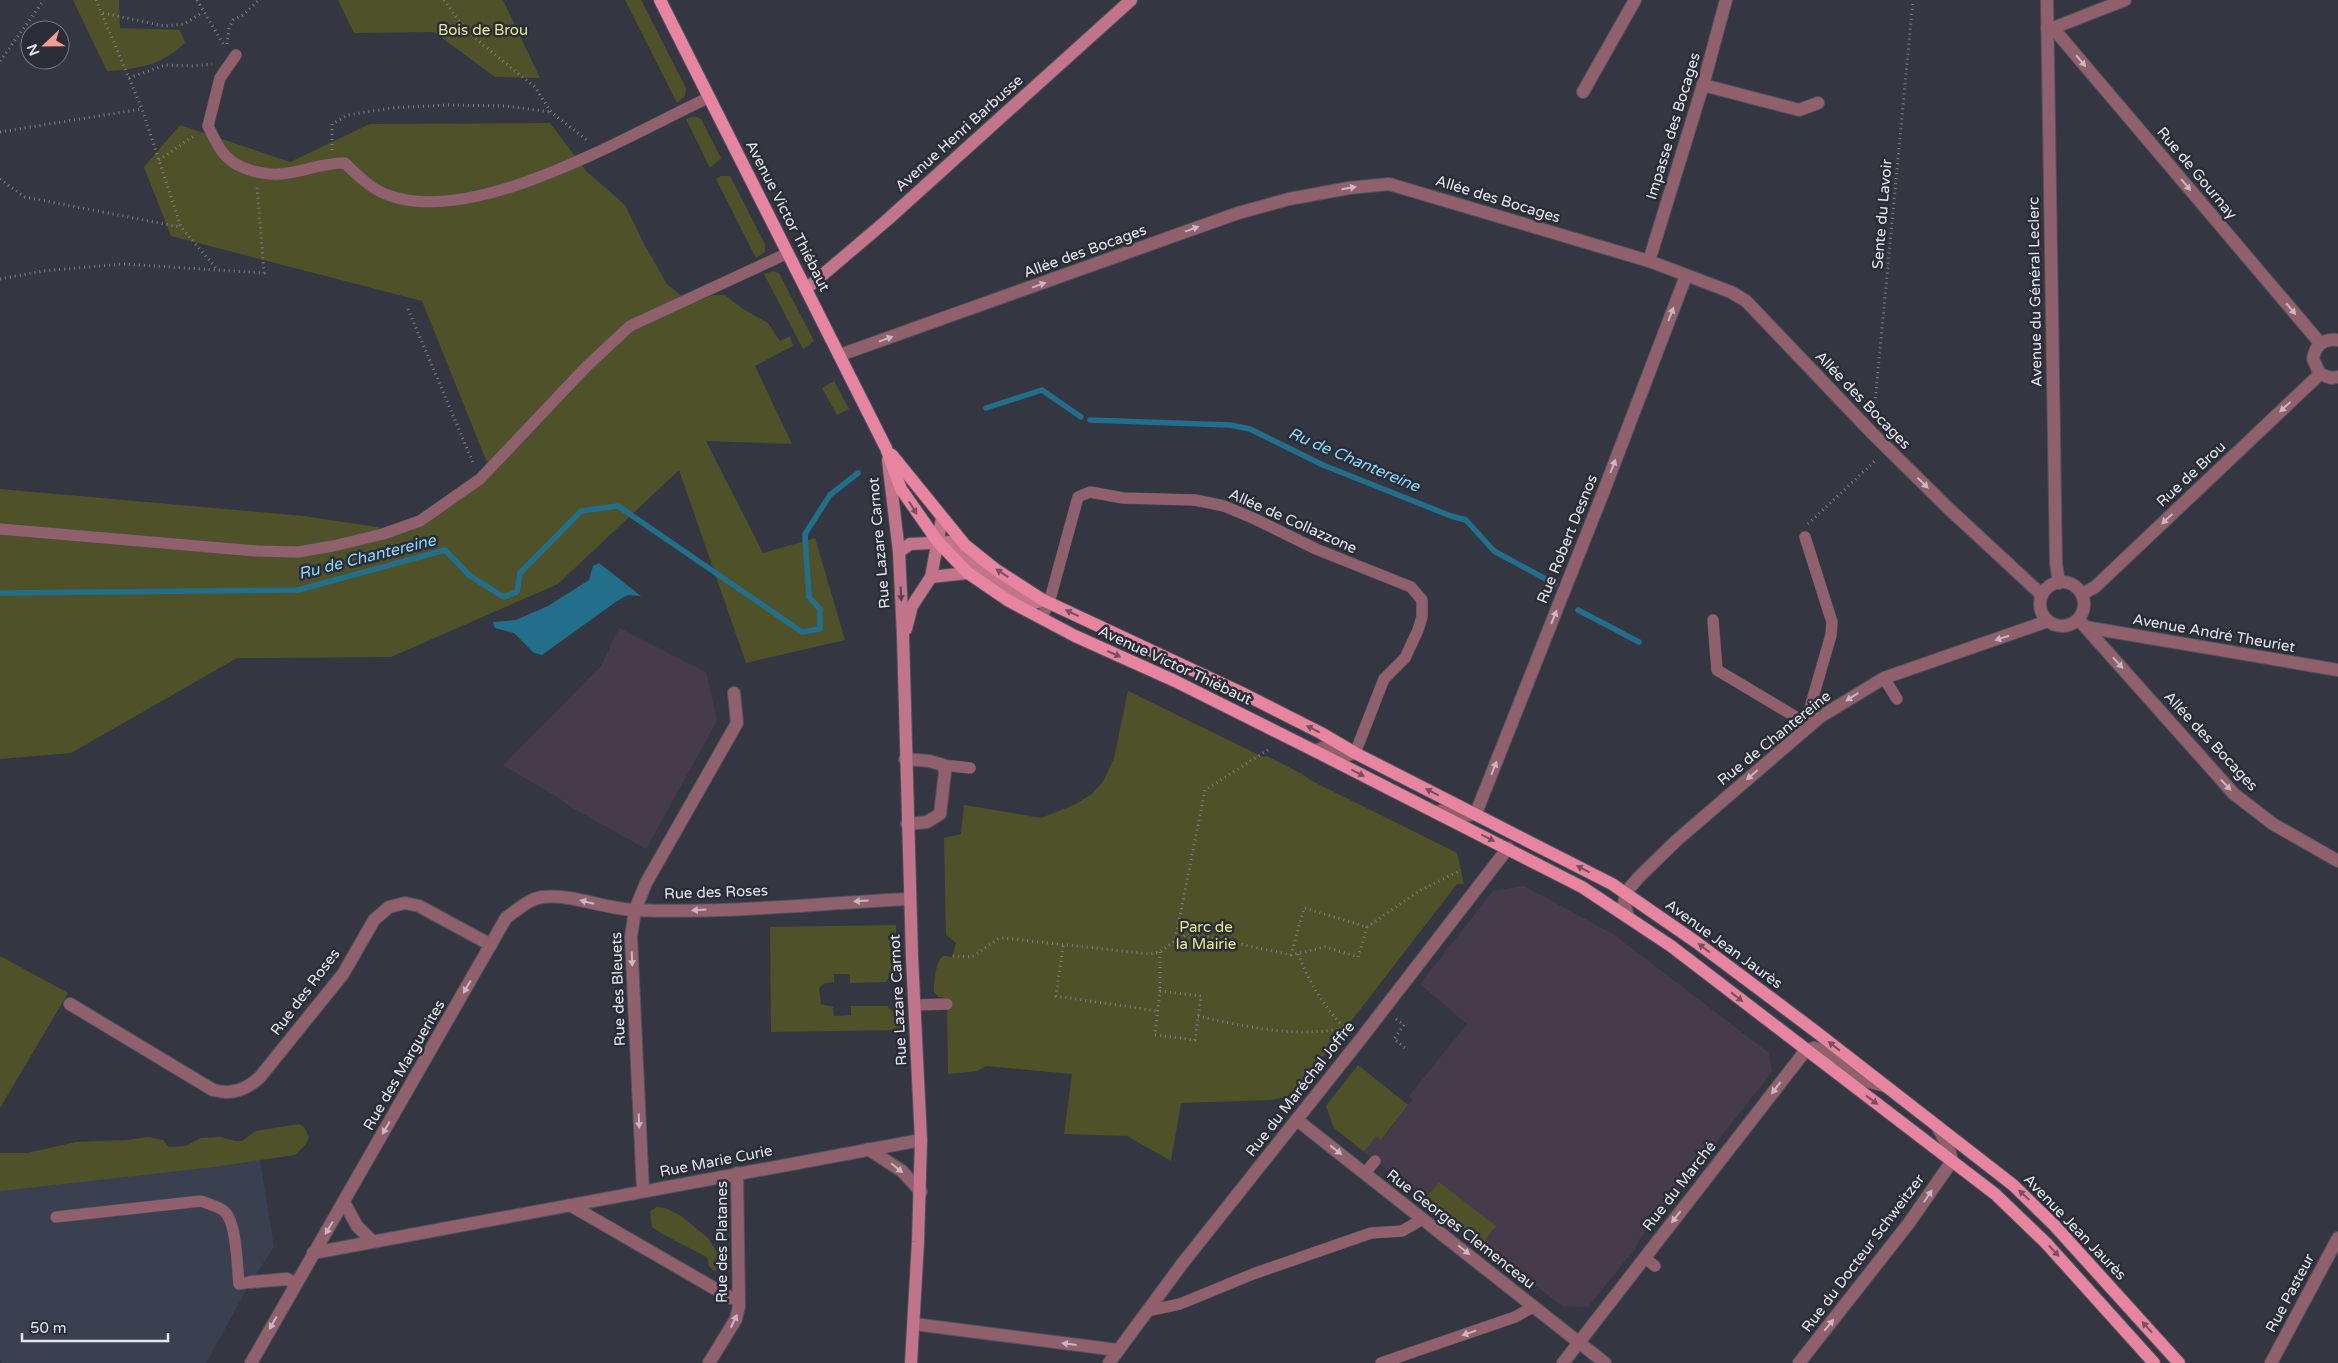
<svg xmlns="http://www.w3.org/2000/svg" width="2338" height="1363" viewBox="0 0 2338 1363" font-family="'Varela Round',sans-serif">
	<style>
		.built { fill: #3b4050 }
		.education { fill: #453b4b }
		.green { fill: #4f5129 }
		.water { fill: #226f8c }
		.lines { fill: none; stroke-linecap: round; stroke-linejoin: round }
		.stream { stroke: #226f8c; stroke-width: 5.5 }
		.lane-casing { stroke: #50535d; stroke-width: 12 }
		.street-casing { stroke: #50535d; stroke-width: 14 }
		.secondary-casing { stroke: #50535d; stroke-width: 14 }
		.primary-casing { stroke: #50535d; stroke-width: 14 }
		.path { stroke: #7e818a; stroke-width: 3; stroke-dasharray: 1 4; stroke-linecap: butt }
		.lane { stroke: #91606d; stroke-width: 11 }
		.street { stroke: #91606d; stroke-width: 12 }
		.secondary { stroke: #c2758a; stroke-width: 12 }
		.primary { stroke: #e785a1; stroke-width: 12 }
		.oneway { fill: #c8b8c1 }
		.oneway2 { fill: #765061 }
		.oneway3 { fill: #584350 }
		.labels { text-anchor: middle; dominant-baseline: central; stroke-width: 5; stroke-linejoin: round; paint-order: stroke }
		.park-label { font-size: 15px; fill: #e7ec8f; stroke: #2a2d37 }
		.street-label { font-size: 15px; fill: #e5e7ee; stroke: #2a2d37 }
		.water-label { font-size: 16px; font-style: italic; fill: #88d8fb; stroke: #2a2d37 }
	</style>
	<rect width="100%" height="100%" fill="#343741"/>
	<!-- built -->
	<polygon class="built" points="258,1149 274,1247 249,1285 206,1363 3,1363 0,1361 0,1184"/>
	<!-- education -->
	<g class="education">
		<polygon points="619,628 706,672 717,721 646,849 569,806 559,798 503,765 601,666"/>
		<polygon points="1524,886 1613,934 1769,1053 1772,1072 1638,1241 1637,1246 1588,1307 1562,1306 1364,1152 1376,1136 1382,1140 1412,1100 1409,1096 1467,1024 1420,984 1493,891"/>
	</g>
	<!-- green -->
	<g class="green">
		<path d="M73,0H119L120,28L180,30L185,43C161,65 140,69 107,71Z"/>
		<polygon points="338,0 503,0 540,78 495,77 434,32 354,33"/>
		<polygon points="625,0 641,0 686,88 685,96 677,103"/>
		<polygon points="695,116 701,119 721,158 710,168 686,119"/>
		<polygon points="550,123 586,171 625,205 644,244 667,284 691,304 713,295 725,295 743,309 768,323 780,341 790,336 793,346 755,366 792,444 706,441 763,553 815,538 845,640 746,663 679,470 558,584 391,657 237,658 71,753 0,759 0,489 304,516 410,532 488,465 422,301 171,236 144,167 180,125 290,162 370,124"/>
		<polygon points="721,176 730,176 765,244 765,252 756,258 716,179"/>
		<polygon points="773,271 779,273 814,341 803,349 764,274"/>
		<polygon points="834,381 849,409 837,415 822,388"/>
		<path d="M1128,691L1263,757L1267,756L1302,774L1312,781L1457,853L1464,884H1457L1294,1095L1271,1100L1181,1103L1171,1161L1127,1136L1064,1134L1072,1074L986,1066L977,1071L948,1074L947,998L939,997L934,992C934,985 935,959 944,956C947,956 950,957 952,957L956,943L946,935L944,838L961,834L964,805L1041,818L1074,805L1092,794L1104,780L1114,758Z"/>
		<polygon points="896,925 896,975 888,979 886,982 850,983 850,974 834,974 834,982 825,983 819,988 821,1004 833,1007 834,1016 851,1015 851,1006 887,1006 891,1010 901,1014 902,1030 771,1032 770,927"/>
		<polygon points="0,956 68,993 0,1108"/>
		<polygon points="1358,1065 1408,1105 1381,1140 1376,1136 1364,1152 1334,1128 1326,1106"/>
		<polygon points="299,1124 304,1127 309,1137 306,1144 295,1155 214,1167 0,1191 0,1153 27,1153 76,1142 127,1140 148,1137 163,1140 169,1147 186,1146 200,1138 221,1137 235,1141 242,1141 256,1131"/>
		<polygon points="1439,1182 1496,1226 1482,1244 1425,1199"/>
		<polygon points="657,1207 666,1208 681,1216 708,1238 717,1252 722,1255 725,1259 724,1264 714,1271 709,1266 707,1257 664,1235 652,1227 650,1211"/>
	</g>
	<!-- water -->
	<polygon class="water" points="599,563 641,596 628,595 617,601 542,655 534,653 514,633 495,628 493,622 516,620 548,606 589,580 593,566"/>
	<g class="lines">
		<!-- stream -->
		<g class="stream">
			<polyline points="986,408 1042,390 1081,417"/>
			<polyline points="1090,420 1230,425 1250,429 1323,465 1451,516 1466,520 1494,551 1555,584"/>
			<polyline points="0,593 298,590 445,550 470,576 504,597 517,592 520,573 581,511 618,506 802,632 820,629 820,609 809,597 805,534 830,495 858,473"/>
			<polyline points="1578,610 1639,642"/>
		</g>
		<!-- lane casing -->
		<g class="lane-casing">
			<g id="lane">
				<path d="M236,55L220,78L208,126C212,134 216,143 221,150C234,170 266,177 288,173C309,170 322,163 345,163C358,176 373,191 391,196C478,226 630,134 710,97"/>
				<polyline points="0,529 257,551 298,552 333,546 383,534 420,521 480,479 586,367 630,326 788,253"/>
				<polyline points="1041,618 1049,603 1078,497 1090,492 1123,498 1195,500 1224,506 1255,519 1316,549 1411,587 1422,600 1422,617 1418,630 1405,658 1384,679 1355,753"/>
				<polyline points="1713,620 1717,670 1806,723"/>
				<polyline points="1884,678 1897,699"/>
				<polyline points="1803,732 1831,635 1832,622 1805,537"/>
				<polyline points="943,765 970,768"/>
				<polyline points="914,1005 947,1004"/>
				<polyline points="1806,1050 1814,1047 1820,1049 1864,1081 1886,1087"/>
				<polyline points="1365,1173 1375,1161"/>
				<path d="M56,1217L201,1201C208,1204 218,1206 224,1211C237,1222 237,1267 239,1284L251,1282"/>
				<polyline points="1645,1258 1655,1266"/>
				<polyline points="1147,1311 1180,1304 1253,1274 1371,1233 1402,1231 1423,1219"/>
				<polyline points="1381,1363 1515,1317 1533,1307"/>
			</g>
		</g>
		<!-- street casing -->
		<g class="street-casing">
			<g id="street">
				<polyline points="2047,0 2056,563 2059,583"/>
				<polyline points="2047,28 2053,28 2320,343"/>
				<polyline points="2053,28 2125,0"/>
				<polyline points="1703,85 1799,110 1818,103"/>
				<polyline points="1583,92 1635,0"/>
				<polyline points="1649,261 1703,85 1726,0"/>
				<path d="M2338,340C2324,338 2315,345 2313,359L2320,374L2331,378L2338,377"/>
				<polyline points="840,355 1238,213 1289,199 1349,188 1389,184 1649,261 1731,292 1746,301 1872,433 1947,507 2042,595"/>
				<circle cx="2062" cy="604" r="22"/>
				<polyline points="2082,594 2095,587 2320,374"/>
				<polyline points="2079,620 2234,794 2273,824 2338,861"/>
				<polyline points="2085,627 2338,670"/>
				<polyline points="1315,751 1325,747 1344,756 1355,753"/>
				<polyline points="905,759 929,761 943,765 945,772 940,814 927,822 907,824"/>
				<polyline points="1437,812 1448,809 1462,817 1476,813 1603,493 1686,276"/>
				<polyline points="1628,916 1624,904 1626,892 1640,876 1677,840 1820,717 1884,678 2048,621"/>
				<path d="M70,1004L213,1090C232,1095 246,1090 260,1077L343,974L374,920L389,907L405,903L419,906L491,945"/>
				<polyline points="1297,1120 1605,1363"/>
				<polyline points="868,1149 902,1171 921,1192"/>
				<polyline points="643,1191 631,937 635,910 646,883 737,723 734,693"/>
				<polyline points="344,1202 357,1226 372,1241"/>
				<polyline points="570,1205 731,1298"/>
				<polyline points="313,1253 921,1140"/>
				<polyline points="251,1282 287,1279 296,1284"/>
				<polyline points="914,1324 1117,1350"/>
				<path d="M251,1363L506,918C517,910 529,899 542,897C574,894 604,909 636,910C727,914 819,903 910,899"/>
				<polyline points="709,1363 736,1319 739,1306 737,1173"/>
				<polyline points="1109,1363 1182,1264 1360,1040 1508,848"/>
				<polyline points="1563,1363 1806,1050"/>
				<polyline points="1799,1363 1909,1223 1952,1161 1949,1148 1937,1126"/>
				<polyline points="2271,1363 2338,1238"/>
			</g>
		</g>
		<!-- secondary casing -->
		<g class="secondary-casing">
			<g id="secondary">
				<polyline points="806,289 886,221 1131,0"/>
				<polyline points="888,460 899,552 903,636 912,957 921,1140 918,1242 911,1363"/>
				<path d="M899,552L910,544L950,542C974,567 1001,586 1031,604L1043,600"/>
				<polyline points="931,577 968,573"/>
				<polyline points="906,629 912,606 931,577 942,518"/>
			</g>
		</g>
		<!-- primary casing -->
		<g class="primary-casing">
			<g id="primary">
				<polyline points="660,0 886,448 901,489 938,542 968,573 1009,601 1075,636 1175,681 1315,751 1582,887 1671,946 1995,1194 2046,1243 2154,1363"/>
				<polyline points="892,455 965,545 995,569 1043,600 1244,694 1321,733 1355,753 1612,884 1696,942 1815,1031 2013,1185 2054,1225 2179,1363"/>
			</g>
		</g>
		<!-- path -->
		<g class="path">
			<polyline points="96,0 142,109 181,227 216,268"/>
			<polyline points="197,0 225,47"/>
			<polyline points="444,0 458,20 483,45 535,87 551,112 588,141"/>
			<polyline points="103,13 164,26 184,24 203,12"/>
			<polyline points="227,44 229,28 233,20 243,15 259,0"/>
			<polyline points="0,61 44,0"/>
			<polyline points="129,78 165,65 193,66 212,64"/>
			<polyline points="0,132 142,109"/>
			<polyline points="332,150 332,124 348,115 392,108 446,105 506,106 551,112"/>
			<polyline points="159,160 195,135"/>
			<polyline points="0,179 25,197 180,227"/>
			<polyline points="0,279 43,271 123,264 264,273 257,186"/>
			<polyline points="408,309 474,465"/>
			<polyline points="1874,413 1913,0"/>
			<polyline points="1808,524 1876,460"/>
			<polyline points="1367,927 1419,891 1461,870"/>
			<polyline points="1175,941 1189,933 1291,955 1325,947 1358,957 1367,927 1304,908 1291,955"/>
			<polyline points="1063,946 1056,996 1157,1011"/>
			<polyline points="1160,952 1160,991"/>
			<path d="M1298,954C1309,982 1325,1009 1346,1029"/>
			<polyline points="953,956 972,957 998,939 1003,938 1150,954 1160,952 1175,941 1205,790 1271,748"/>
			<polygon points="1160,991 1201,996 1195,1040 1155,1035"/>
			<path d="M1198,1016C1246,1027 1297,1038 1345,1028"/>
			<polyline points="1396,1019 1404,1025 1394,1039 1405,1048"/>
		</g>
		<!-- lane -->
		<use href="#lane" class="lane"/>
		<!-- street -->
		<use href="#street" class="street"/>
		<!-- secondary -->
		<use href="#secondary" class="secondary"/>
		<!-- primary -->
		<use href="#primary" class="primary"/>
	</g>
	<!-- one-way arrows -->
	<defs><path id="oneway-solid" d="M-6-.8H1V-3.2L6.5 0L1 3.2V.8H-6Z" transform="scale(1.25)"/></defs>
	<g class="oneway">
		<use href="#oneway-solid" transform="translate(2081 61) rotate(50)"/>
		<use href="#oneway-solid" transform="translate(2186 185) rotate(50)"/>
		<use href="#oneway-solid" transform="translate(1349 188) rotate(-10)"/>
		<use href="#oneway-solid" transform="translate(1192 229) rotate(-20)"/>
		<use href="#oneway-solid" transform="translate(1039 285) rotate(-20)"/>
		<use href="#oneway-solid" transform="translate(2291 309) rotate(50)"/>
		<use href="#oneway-solid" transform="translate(1671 314) rotate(-69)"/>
		<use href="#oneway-solid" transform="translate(886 339) rotate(-20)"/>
		<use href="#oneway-solid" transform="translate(2285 407) rotate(137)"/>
		<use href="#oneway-solid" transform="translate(1613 466) rotate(-69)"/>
		<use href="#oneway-solid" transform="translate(1923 483) rotate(44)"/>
		<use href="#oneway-solid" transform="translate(2167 519) rotate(137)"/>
		<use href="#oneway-solid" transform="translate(1554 617) rotate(-68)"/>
		<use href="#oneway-solid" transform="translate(2002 638) rotate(162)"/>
		<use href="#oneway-solid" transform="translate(2118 663) rotate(48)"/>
		<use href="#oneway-solid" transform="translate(1852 697) rotate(147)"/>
		<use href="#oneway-solid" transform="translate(1494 768) rotate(-68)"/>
		<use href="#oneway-solid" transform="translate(1752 775) rotate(139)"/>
		<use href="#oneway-solid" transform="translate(2226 785) rotate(47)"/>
		<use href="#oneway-solid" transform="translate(861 901) rotate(177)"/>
		<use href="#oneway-solid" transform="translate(587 902) rotate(-166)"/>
		<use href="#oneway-solid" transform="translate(699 910) rotate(177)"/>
		<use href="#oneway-solid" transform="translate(632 959) rotate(88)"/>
		<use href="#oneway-solid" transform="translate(467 987) rotate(120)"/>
		<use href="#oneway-solid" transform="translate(1776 1088) rotate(128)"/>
		<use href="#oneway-solid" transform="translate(639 1121) rotate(88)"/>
		<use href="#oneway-solid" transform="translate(386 1128) rotate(120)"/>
		<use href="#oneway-solid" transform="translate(1336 1150) rotate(38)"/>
		<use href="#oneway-solid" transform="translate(897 1168) rotate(39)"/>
		<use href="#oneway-solid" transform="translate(1928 1196) rotate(-56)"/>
		<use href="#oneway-solid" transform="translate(1676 1217) rotate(128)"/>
		<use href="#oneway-solid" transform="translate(329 1228) rotate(121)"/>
		<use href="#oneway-solid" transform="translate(1464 1250) rotate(39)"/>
		<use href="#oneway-solid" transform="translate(734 1321) rotate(-65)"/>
		<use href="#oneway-solid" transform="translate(273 1323) rotate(120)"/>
		<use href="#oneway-solid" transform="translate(1829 1325) rotate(-51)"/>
		<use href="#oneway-solid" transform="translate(1469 1333) rotate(161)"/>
		<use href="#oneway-solid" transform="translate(1069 1344) rotate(-173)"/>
	</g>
	<g class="oneway2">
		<use href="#oneway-solid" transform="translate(913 508) rotate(58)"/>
		<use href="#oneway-solid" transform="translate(1002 573) rotate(-147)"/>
		<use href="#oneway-solid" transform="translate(1072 613) rotate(-155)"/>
		<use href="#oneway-solid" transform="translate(1114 654) rotate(24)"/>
		<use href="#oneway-solid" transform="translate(1313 729) rotate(-154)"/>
		<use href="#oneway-solid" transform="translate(1358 773) rotate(27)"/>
		<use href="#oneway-solid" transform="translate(1432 792) rotate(-153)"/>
		<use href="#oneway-solid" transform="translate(1488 838) rotate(27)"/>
		<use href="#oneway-solid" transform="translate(1583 869) rotate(-153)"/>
		<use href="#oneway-solid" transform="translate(1704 948) rotate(-143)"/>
		<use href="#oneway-solid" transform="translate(1737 997) rotate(38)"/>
		<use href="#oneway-solid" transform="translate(1834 1046) rotate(-142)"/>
		<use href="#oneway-solid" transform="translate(1872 1100) rotate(37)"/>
		<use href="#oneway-solid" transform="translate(2024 1195) rotate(-137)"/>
		<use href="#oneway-solid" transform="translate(2054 1251) rotate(47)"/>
		<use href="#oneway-solid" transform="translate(2147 1327) rotate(-132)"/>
	</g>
	<use class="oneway3" href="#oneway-solid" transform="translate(901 594) rotate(87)"/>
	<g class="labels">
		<!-- park labels -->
		<g class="park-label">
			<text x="483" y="30">Bois de Brou</text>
			<text x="1206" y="927">Parc de<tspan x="1206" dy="17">la Mairie</tspan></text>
		</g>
		<!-- street labels -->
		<g class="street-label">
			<text transform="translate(1673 126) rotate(-73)">Impasse des Bocages</text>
			<text transform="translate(959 133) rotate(-42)">Avenue Henri Barbusse</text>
			<text transform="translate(2197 173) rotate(50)">Rue de Gournay</text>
			<text transform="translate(1498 199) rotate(17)">Allée des Bocages</text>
			<text transform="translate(1882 214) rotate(-85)">Sente du Lavoir</text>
			<text transform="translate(788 216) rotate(63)">Avenue Victor Thiébaut</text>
			<text transform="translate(1085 251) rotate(-20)">Allée des Bocages</text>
			<text transform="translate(2035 292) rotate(-91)">Avenue du Général Leclerc</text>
			<text transform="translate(1863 400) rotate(46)">Allée des Bocages</text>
			<text transform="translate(2191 474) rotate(-43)">Rue de Brou</text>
			<text transform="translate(1293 521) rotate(24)">Allée de Collazzone</text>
			<text transform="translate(1567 539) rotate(-68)">Rue Robert Desnos</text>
			<text transform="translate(879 543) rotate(-95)">Rue Lazare Carnot</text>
			<text transform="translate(2214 633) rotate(10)">Avenue André Theuriet</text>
			<text transform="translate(1175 665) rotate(25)">Avenue Victor Thiébaut</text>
			<text transform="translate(1774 738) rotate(-39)">Rue de Chantereine</text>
			<text transform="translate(2211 741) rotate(47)">Allée des Bocages</text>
			<text transform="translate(716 892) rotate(-2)">Rue des Roses</text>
			<text transform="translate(1724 944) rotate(36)">Avenue Jean Jaurès</text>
			<text transform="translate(618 989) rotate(-92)">Rue des Bleuets</text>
			<text transform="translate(305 992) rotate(-53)">Rue des Roses</text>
			<text transform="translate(898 1000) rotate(-93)">Rue Lazare Carnot</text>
			<text transform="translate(404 1065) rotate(-60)">Rue des Marguerites</text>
			<text transform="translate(1300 1089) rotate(-52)">Rue du Maréchal Joffre</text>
			<text transform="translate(716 1161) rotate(-11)">Rue Marie Curie</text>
			<text transform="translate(1679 1186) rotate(-52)">Rue du Marché</text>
			<text transform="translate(2075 1227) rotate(46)">Avenue Jean Jaurès</text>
			<text transform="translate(1461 1229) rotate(38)">Rue Georges Clemenceau</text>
			<text transform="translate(722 1242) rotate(-90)">Rue des Platanes</text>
			<text transform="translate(1863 1253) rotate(-53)">Rue du Docteur Schweitzer</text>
			<text transform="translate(2290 1293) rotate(-62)">Rue Pasteur</text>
		</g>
		<!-- water labels -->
		<g class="water-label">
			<text transform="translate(1354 460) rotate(23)">Ru de Chantereine</text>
			<text transform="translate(367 557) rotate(-14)">Ru de Chantereine</text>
		</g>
	</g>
	<!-- north arrow -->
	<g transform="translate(45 45) rotate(248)"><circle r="24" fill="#2a2d37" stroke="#757780"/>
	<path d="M0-4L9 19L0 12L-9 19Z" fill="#f59c90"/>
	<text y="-8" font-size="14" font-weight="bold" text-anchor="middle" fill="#e5e7ee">N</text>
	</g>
	<!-- scale -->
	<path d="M22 1333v8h146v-8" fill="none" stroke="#e5e7ee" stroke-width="2.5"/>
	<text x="30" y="1333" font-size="15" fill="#e5e7ee" stroke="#2a2d37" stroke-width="4" paint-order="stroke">50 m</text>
</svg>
